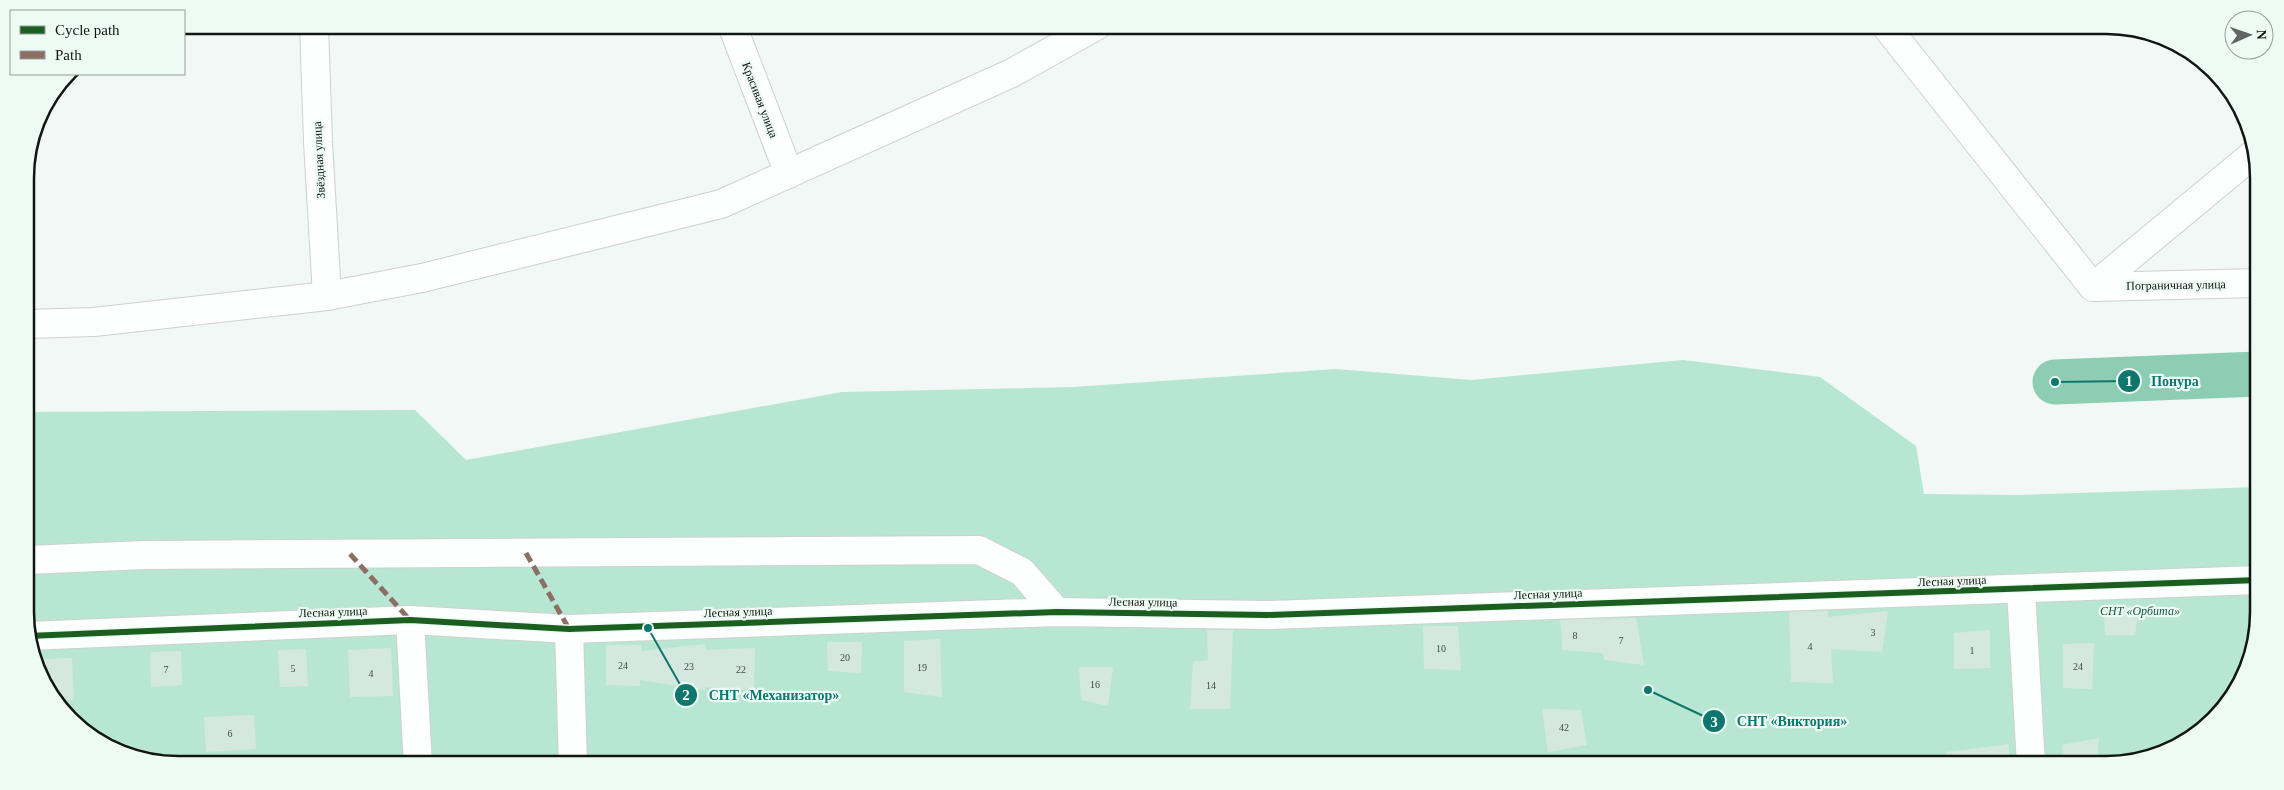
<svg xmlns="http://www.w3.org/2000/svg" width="2284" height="790" viewBox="0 0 2284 790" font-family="Georgia,serif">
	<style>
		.green { fill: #b7e7d3 }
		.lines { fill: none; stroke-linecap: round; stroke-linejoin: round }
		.river { stroke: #8dcdb3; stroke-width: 45 }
		.building { fill: #d4e8e0 }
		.minor-casing { stroke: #ccd2cf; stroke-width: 30 }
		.minor { stroke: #fdfefe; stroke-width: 28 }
		.quiet { stroke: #8d6e63; stroke-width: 5; stroke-dasharray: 10 5; stroke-linecap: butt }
		.cycleway-casing { stroke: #eefbf5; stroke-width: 9 }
		.cycleway { stroke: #1b5e20; stroke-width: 6 }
		.labels { text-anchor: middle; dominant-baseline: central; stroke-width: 4.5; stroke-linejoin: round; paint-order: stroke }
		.number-label { font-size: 10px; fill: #424a46 }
		.street-label { font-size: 12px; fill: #111613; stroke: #eefbf5 }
		.park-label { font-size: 12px; font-style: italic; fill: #135942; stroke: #eefbf5 }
		.rim { fill: none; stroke: #111613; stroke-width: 2.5 }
		.leader { fill: none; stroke: #0f766e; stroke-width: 2 }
		.callout-dot { fill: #0f766e; stroke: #eefbf5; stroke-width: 2 }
		.mark-label { font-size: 15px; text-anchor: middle; font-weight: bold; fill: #fff }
		.callout-label { font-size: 14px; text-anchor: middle; font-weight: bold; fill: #0f766e; stroke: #eefbf5; stroke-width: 4.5; stroke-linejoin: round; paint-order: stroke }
	</style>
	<rect width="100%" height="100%" fill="#f1f8f5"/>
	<!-- green -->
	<polygon class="green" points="1683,360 1820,377 1916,446 1924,494 2017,495 2259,487 2259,612 2251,661 2233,697 2199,733 2164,753 2115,765 178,765 129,757 63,713 28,641 27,412 415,410 466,460 842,392 1073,387 1336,369 1471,380"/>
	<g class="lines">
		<!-- river -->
		<polyline class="river" points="2055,382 2258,374"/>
	</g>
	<!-- building -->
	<g class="building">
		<polygon points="2139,606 2135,635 2105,635 2104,607"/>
		<polygon points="1828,611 1828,617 1888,611 1882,652 1831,649 1833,683 1791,682 1789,612"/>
		<polygon points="1636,618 1644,665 1604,660 1603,653 1563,650 1560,620"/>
		<polygon points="1423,626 1458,626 1461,670 1424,669"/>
		<polygon points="1207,630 1233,630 1230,709 1190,709 1193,662 1208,660"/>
		<polygon points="1990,630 1990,668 1954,669 1954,633"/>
		<polygon points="940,639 942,697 904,692 904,641"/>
		<polygon points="827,642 862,642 861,673 828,671"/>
		<polygon points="2094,643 2092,689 2063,688 2063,644"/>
		<polygon points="706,644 706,650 755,648 754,690 705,687 705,690 640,680 640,686 606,685 606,645 641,645 641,651"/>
		<polygon points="391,648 393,696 350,697 348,650"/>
		<polygon points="306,649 308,686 280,687 278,650"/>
		<polygon points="181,651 182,685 151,687 150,652"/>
		<polygon points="72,658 74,700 57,701 37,659"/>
		<polygon points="1079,667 1113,667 1108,706 1081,700"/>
		<polygon points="1542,709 1581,710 1587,745 1548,752"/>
		<polygon points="254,715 256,749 206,752 204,717"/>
		<polygon points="2099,738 2097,765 2065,765 2062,745"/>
		<polygon points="2009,744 2009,765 1947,765 1946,752"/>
	</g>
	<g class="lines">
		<!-- minor casing -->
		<g class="minor-casing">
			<g id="minor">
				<polyline points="314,25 318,142 327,296"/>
				<polyline points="732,25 789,174"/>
				<polyline points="1885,25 2093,287 2256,152"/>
				<polyline points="2093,287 2258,283"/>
				<polyline points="26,324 94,322 327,296 422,278 721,204 1012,73 1098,25"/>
				<polyline points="27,560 145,555 979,550 1022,572 1057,612"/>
				<polyline points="2021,590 2031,765"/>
				<polyline points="410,620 418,765"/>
				<polyline points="569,629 573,765"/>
				<polyline points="28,636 410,620 569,629 1057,612 1267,615 2259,580"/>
			</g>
		</g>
		<!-- minor -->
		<use href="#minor" class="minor"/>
		<!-- quiet -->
		<g class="quiet">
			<polyline points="526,553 569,629"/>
			<polyline points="350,554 410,620"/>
		</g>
		<!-- cycleway casing -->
		<g class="cycleway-casing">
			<polyline id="cycleway" points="28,636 410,620 569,629 1057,612 1267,615 2259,580"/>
		</g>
		<!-- cycleway -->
		<use href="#cycleway" class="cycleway"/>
	</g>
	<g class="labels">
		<!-- number labels -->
		<g class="number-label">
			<text x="1873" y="632">3</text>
			<text x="1575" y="635">8</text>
			<text x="1621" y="640">7</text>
			<text x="1810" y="646">4</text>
			<text x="1441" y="648">10</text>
			<text x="1972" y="650">1</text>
			<text x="845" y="657">20</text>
			<text x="623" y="665">24</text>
			<text x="689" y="666">23</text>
			<text x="2078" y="666">24</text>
			<text x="922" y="667">19</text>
			<text x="293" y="668">5</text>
			<text x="166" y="669">7</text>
			<text x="741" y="669">22</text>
			<text x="371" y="673">4</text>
			<text x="1095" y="684">16</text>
			<text x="1211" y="685">14</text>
			<text x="1564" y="727">42</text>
			<text x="230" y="733">6</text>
		</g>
		<!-- street labels -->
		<g class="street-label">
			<text transform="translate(760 100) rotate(69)">Красивая улица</text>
			<text transform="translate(319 160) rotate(-93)">Звёздная улица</text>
			<text transform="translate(2176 285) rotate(-1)">Пограничная улица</text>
			<text transform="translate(1952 581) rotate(-2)">Лесная улица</text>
			<text transform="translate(1548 594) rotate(-2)">Лесная улица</text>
			<text transform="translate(1143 602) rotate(1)">Лесная улица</text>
			<text transform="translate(333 612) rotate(-2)">Лесная улица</text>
			<text transform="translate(738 612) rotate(-2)">Лесная улица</text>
		</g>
		<!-- park labels -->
		<g class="park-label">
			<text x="2140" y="611">СНТ «Орбита»</text>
		</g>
	</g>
	<!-- crop -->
	<path d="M0 0H2284V790H0ZM178 34H2106A144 144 0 0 1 2250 178V612A144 144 0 0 1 2106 756H178A144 144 0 0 1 34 612V178A144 144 0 0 1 178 34Z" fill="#eefbf5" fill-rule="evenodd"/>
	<path class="rim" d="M178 34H2106A144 144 0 0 1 2250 178V612A144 144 0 0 1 2106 756H178A144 144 0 0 1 34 612V178A144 144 0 0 1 178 34Z"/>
	<!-- callouts -->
	<path class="leader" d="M2055 382L2129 381M648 628L686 695M1648 690L1714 721"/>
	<g class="callout-dot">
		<circle cx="2055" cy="382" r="5"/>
		<circle cx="648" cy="628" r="5"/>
		<circle cx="1648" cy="690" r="5"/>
		<circle cx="2129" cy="381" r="12"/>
		<circle cx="686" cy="695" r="12"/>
		<circle cx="1714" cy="721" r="12"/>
	</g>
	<g class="mark-label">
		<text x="2129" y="386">1</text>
		<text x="686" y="700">2</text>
		<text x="1714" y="727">3</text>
	</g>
	<g class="callout-label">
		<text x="2175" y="386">Понура</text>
		<text x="774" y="700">СНТ «Механизатор»</text>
		<text x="1792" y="726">СНТ «Виктория»</text>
	</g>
	<!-- legend -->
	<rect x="10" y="10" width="175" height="65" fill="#eefbf5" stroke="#969f9b"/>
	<rect x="20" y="26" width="25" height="8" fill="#1b5e20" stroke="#969f9b"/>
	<text x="55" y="35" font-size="15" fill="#111613">Cycle path</text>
	<rect x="20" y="51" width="25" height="8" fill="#8d6e63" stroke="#969f9b"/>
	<text x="55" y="60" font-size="15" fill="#111613">Path</text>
	<!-- north arrow -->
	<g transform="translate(2249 35) rotate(88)"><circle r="24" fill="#eefbf5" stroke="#969f9b"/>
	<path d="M0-4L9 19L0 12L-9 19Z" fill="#5f6562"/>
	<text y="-8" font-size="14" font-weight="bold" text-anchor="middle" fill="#111613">N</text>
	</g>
</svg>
